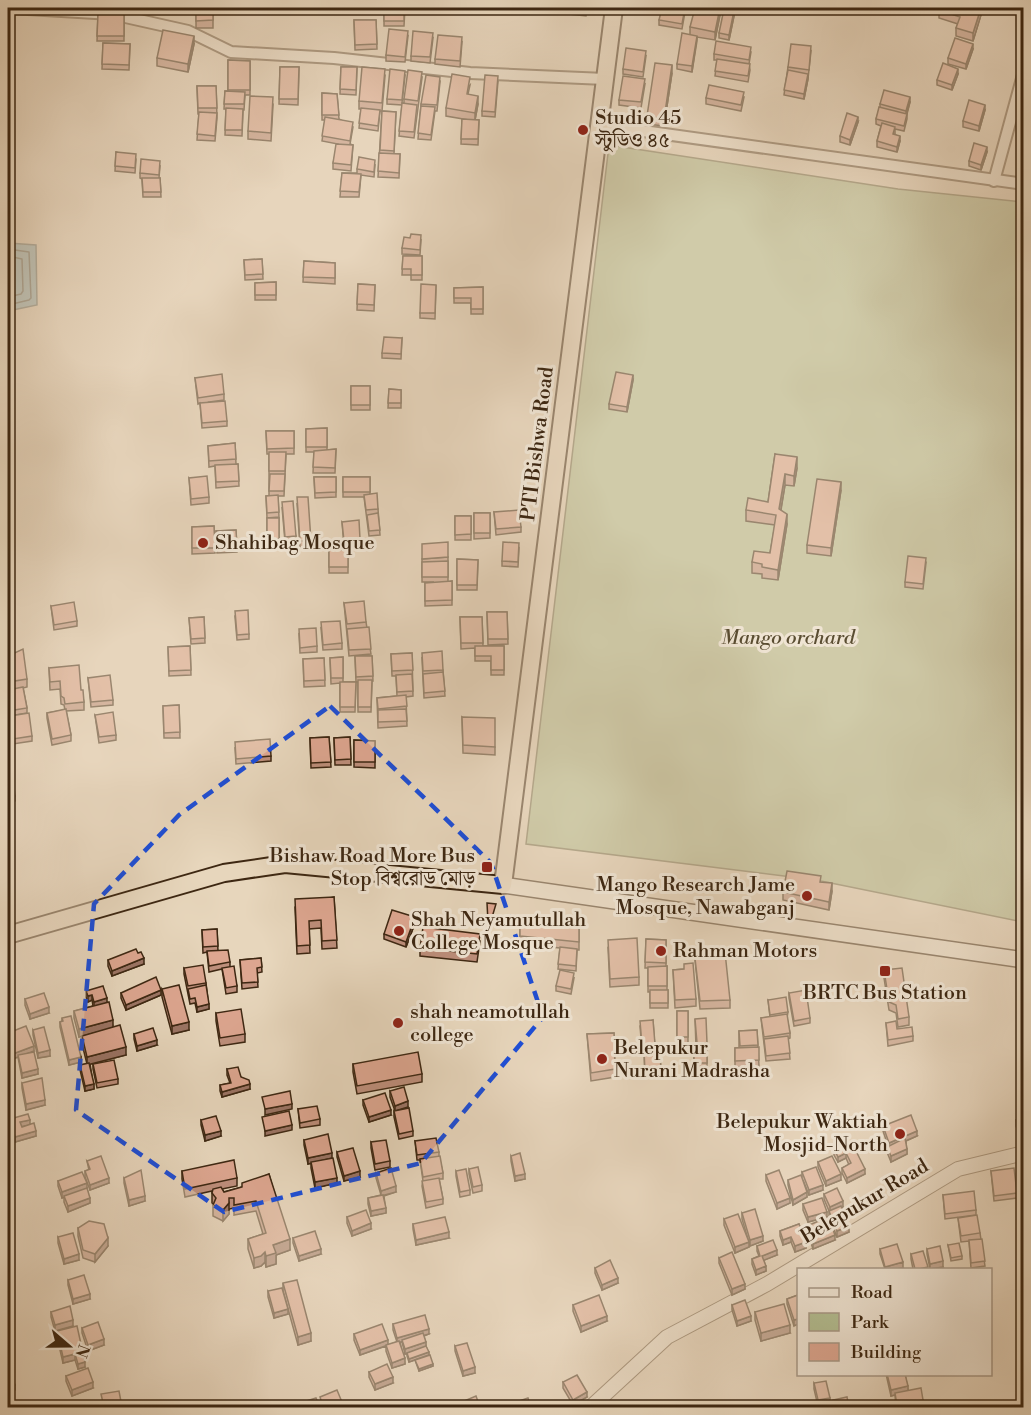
<svg xmlns="http://www.w3.org/2000/svg" width="1031" height="1415" viewBox="0 0 1031 1415" font-family="'Libre Bodoni','Noto Serif Bengali',serif">
	<style>
		.green { fill: #b3be92; stroke: #787252; stroke-width: 1.5 }
		.water { fill: #9ab7ba; stroke: #757d77; stroke-width: 1.5 }
		.lines { fill: none; stroke-linecap: round; stroke-linejoin: round }
		.shore { stroke: #6c6f66; stroke-width: 1.5 }
		.minor-casing { stroke: #68533c; stroke-width: 14 }
		.tertiary-casing { stroke: #68533c; stroke-width: 16 }
		.secondary-casing { stroke: #3d2712; stroke-width: 18 }
		.trunk-casing { stroke: #3d2712; stroke-width: 20 }
		.minor { stroke: #efe4d3; stroke-width: 10 }
		.tertiary { stroke: #efe4d3; stroke-width: 14 }
		.secondary { stroke: #efe4d3; stroke-width: 15 }
		.trunk { stroke: #e7d6bc; stroke-width: 16 }
		.wall { fill: #be8f7c; stroke: #3d2712; stroke-width: 1.5 }
		.shaded-wall { fill: #9b7465; stroke: #3d2712; stroke-width: 1.5 }
		.building { fill: #dda690; stroke: #3d2712; stroke-width: 1.5 }
		.marked { fill: none; stroke: #1d4ed8; stroke-width: 4.5; stroke-dasharray: 12 8; stroke-linejoin: round }
		.poi-dot { fill: #8f2418; stroke: #efe4d3; stroke-width: 2 }
		.labels { text-anchor: middle; dominant-baseline: central; stroke-width: 6; stroke-linejoin: round; paint-order: stroke }
		.poi-label { font-size: 20px; fill: #3d2712; stroke: #efe4d3; text-anchor: start }
		.street-label { font-size: 20px; fill: #3d2712; stroke: #efe4d3 }
		.park-label { font-size: 20px; font-style: italic; fill: #5a4d32; stroke: #efe4d3 }
	</style>
	<rect width="100%" height="100%" fill="#e7d6bc"/>
	<filter id="stains"><feTurbulence type="fractalNoise" baseFrequency=".00333" numOctaves="4"/><feColorMatrix values="0 0 0 0 .2 0 0 0 0 .09 0 0 0 0 .02 0 0 0 .5 -.17"/></filter>
	<radialGradient id="worn" r=".72"><stop offset=".6" stop-color="#630" stop-opacity="0"/><stop offset="1" stop-color="#630" stop-opacity=".3"/></radialGradient>
	<!-- green -->
	<polygon class="green" points="609,145 898,189 1023,202 1023,922 816,880 526,844"/>
	<!-- water -->
	<polygon class="water" points="8,243 36,245 37,305 8,311"/>
	<g class="lines">
		<!-- shore -->
		<g class="shore">
			<polyline points="8,249 29,252 31,298 29,300 8,305"/>
			<polyline points="8,256 22,259 23,291 21,294 8,297"/>
		</g>
		<!-- minor casing -->
		<g class="minor-casing">
			<g id="minor">
				<polyline points="11,8 112,14 188,31 231,52 334,58 470,73 605,79"/>
				<polyline points="600,125 1024,184"/>
				<polyline points="994,181 1024,71"/>
			</g>
		</g>
		<!-- tertiary casing -->
		<g class="tertiary-casing">
			<polyline id="tertiary" points="590,1408 667,1337 767,1284 958,1169 1024,1153"/>
		</g>
		<!-- secondary casing -->
		<g class="secondary-casing">
			<polyline id="secondary" points="503,885 1024,960"/>
		</g>
		<!-- trunk casing -->
		<g class="trunk-casing">
			<polyline id="trunk" points="8,935 224,873 285,864 503,885 614,8"/>
		</g>
		<!-- minor -->
		<use href="#minor" class="minor"/>
		<!-- tertiary -->
		<use href="#tertiary" class="tertiary"/>
		<!-- secondary -->
		<use href="#secondary" class="secondary"/>
		<!-- trunk -->
		<use href="#trunk" class="trunk"/>
	</g>
	<!-- wall -->
	<g class="wall">
		<polygon points="127,8 143,8 143,11 127,10"/>
		<rect x="196" y="8" width="17" height="20"/>
		<polygon points="384,8 405,8 404,26 384,26"/>
		<polygon points="560,8 587,8 586,16 560,13"/>
		<polygon points="721,8 715,40 697,37 692,72 677,69 677,64 690,35 690,27"/>
		<polygon points="939,10 981,15 973,41 956,36 956,28 958,24 939,18"/>
		<polygon points="685,12 682,29 659,25 659,20"/>
		<polygon points="98,14 124,14 124,41 97,41"/>
		<polygon points="734,16 729,40 719,38 719,33"/>
		<polygon points="354,20 376,20 377,49 355,50"/>
		<polygon points="408,36 405,62 386,61 386,55"/>
		<polygon points="433,38 430,63 411,61 411,56"/>
		<polygon points="462,42 460,67 435,64 435,59"/>
		<polygon points="103,43 130,44 129,70 102,69"/>
		<polygon points="194,44 188,72 157,66 157,58"/>
		<polygon points="973,49 966,69 948,64 948,58"/>
		<polygon points="811,51 808,79 804,99 784,95 788,67"/>
		<polygon points="751,52 749,64 750,70 748,82 715,76 717,60 714,60 714,54"/>
		<polygon points="646,56 643,77 623,74 623,69"/>
		<polygon points="228,60 250,61 250,95 245,95 244,110 243,110 242,136 225,135 226,109 224,109 225,91 228,91"/>
		<polygon points="280,67 299,67 298,105 279,104"/>
		<polygon points="341,67 357,67 356,95 340,94"/>
		<polygon points="672,73 664,126 647,124 647,116"/>
		<polygon points="958,74 952,90 937,85 937,80"/>
		<polygon points="385,76 382,111 380,111 378,131 359,128 361,109 359,109 359,101"/>
		<polygon points="405,76 402,103 404,103 404,99 422,78 414,138 399,136 402,105 387,104 387,99"/>
		<polygon points="498,81 495,117 482,116 482,111"/>
		<polygon points="440,82 437,111 435,111 431,140 418,139 421,104"/>
		<polygon points="645,84 641,108 619,105 619,100"/>
		<polygon points="470,85 468,94 478,104 475,120 479,120 478,145 461,144 462,119 469,120 446,116 446,108"/>
		<polygon points="197,86 216,86 217,118 215,141 197,140 199,114 198,114"/>
		<polygon points="322,93 337,94 339,119 353,127 350,144 353,145 351,171 333,169 333,163 338,144 322,141 325,120 322,120"/>
		<polygon points="744,97 741,111 706,104 706,98"/>
		<polygon points="910,102 907,114 907,119 904,131 895,129 895,134 900,141 897,152 877,147 877,141 881,126 876,124 876,119 880,108 880,104"/>
		<polygon points="273,105 271,141 248,139 248,131"/>
		<polygon points="985,110 979,131 963,127 963,121"/>
		<polygon points="382,111 396,112 394,154 400,154 399,178 378,177"/>
		<polygon points="858,122 850,145 840,142 840,136"/>
		<polygon points="116,152 136,159 135,173 115,171"/>
		<polygon points="987,152 981,170 969,166 969,161"/>
		<polygon points="375,165 374,177 361,175 359,197 340,197 342,173 357,173 357,169"/>
		<polygon points="160,166 159,178 160,178 161,197 143,197 142,179 140,178 140,173"/>
		<polygon points="421,240 420,255 402,254 402,248"/>
		<polygon points="403,256 422,256 422,280 411,280 411,275 402,275"/>
		<polygon points="262,259 263,279 245,280 244,260"/>
		<polygon points="304,261 335,263 335,284 303,282"/>
		<polygon points="276,282 276,300 255,300 255,283"/>
		<polygon points="358,284 375,285 374,311 357,310"/>
		<polygon points="436,285 435,319 420,318 420,313"/>
		<polygon points="483,287 483,314 471,314 471,303 454,303 454,288"/>
		<polygon points="402,338 401,359 382,358 382,353"/>
		<polygon points="195,378 224,394 224,400 209,402 227,421 227,426 202,428 200,403 198,404"/>
		<polygon points="633,380 627,412 609,409 609,404"/>
		<rect x="351" y="386" width="19" height="24"/>
		<polygon points="389,389 401,390 401,408 388,408"/>
		<polygon points="327,428 327,450 336,449 335,473 313,473 314,452 306,452 306,429"/>
		<polygon points="266,431 294,431 294,454 286,454 284,496 278,496 279,517 267,518 266,496 269,496 269,454 267,454"/>
		<polygon points="235,443 236,464 238,464 239,486 216,488 215,466 209,467 208,446"/>
		<polygon points="775,454 797,468 794,486 785,485 781,510 787,524 778,580 762,578 762,574 752,573 752,562 770,553 775,525 746,521 746,510 768,502"/>
		<polygon points="314,477 336,477 336,497 315,498"/>
		<polygon points="343,477 370,477 370,494 378,509 380,535 369,536 364,497 343,497"/>
		<polygon points="189,478 209,497 209,503 191,505"/>
		<polygon points="841,490 831,556 807,553 807,545"/>
		<polygon points="297,503 311,541 311,546 300,547"/>
		<polygon points="282,507 296,536 296,541 285,542"/>
		<polygon points="494,512 521,527 521,532 496,535"/>
		<polygon points="474,513 490,513 490,538 474,539"/>
		<rect x="455" y="516" width="16" height="24"/>
		<polygon points="267,518 279,518 279,544 267,545"/>
		<polygon points="342,522 360,539 360,544 344,546"/>
		<polygon points="214,526 215,553 192,554 192,527"/>
		<polygon points="236,530 237,552 217,553 216,531"/>
		<polygon points="519,548 518,567 502,566 502,561"/>
		<rect x="329" y="550" width="19" height="23"/>
		<polygon points="448,557 448,582 452,581 452,605 425,606 425,583 434,582 422,582 422,559"/>
		<polygon points="457,559 478,560 477,590 457,590"/>
		<polygon points="926,563 923,589 905,587 905,582"/>
		<polygon points="344,603 366,622 371,654 349,656"/>
		<polygon points="51,606 77,621 77,626 54,630"/>
		<polygon points="487,612 507,612 508,644 488,645"/>
		<polygon points="204,617 205,643 191,644 189,618"/>
		<polygon points="235,617 249,634 249,639 237,640"/>
		<polygon points="460,617 482,617 483,646 504,646 504,675 491,675 491,661 475,661 475,648 461,649"/>
		<polygon points="321,628 342,643 342,649 323,650"/>
		<polygon points="299,634 317,646 317,652 300,653"/>
		<polygon points="190,646 191,675 169,676 168,647"/>
		<polygon points="412,653 413,696 406,697 407,726 378,728 377,698 397,696 396,676 392,676 391,654"/>
		<polygon points="8,656 27,679 27,687 23,688 27,708 27,713 15,715 32,736 32,741 13,744 10,716 8,717"/>
		<polygon points="355,656 372,656 373,681 372,681 371,712 358,712 358,682 356,682"/>
		<polygon points="343,657 343,682 356,682 355,712 340,712 340,683 331,684 330,658"/>
		<polygon points="324,658 325,686 304,687 303,659"/>
		<polygon points="422,658 443,670 445,696 424,698"/>
		<polygon points="49,668 81,690 84,702 84,710 66,711 71,735 71,741 52,745 47,718 47,713 65,710 64,705 61,704 60,689 50,690"/>
		<polygon points="88,678 113,700 113,705 91,707"/>
		<polygon points="179,705 180,738 164,738 163,706"/>
		<polygon points="95,715 116,735 116,740 99,743"/>
		<polygon points="462,717 495,747 495,755 463,753"/>
		<polygon points="329,737 331,767 311,768 310,738"/>
		<polygon points="350,737 351,765 335,765 334,738"/>
		<polygon points="354,740 375,741 375,768 354,767"/>
		<polygon points="235,748 271,756 271,761 236,764"/>
		<polygon points="8,781 15,796 15,801 8,803"/>
		<polygon points="8,821 11,821 12,843 8,843"/>
		<polygon points="820,882 832,891 829,910 783,900 783,892"/>
		<polygon points="334,897 337,948 322,949 321,928 309,929 310,953 297,954 295,907"/>
		<polygon points="520,919 579,925 579,950 577,950 576,971 558,969 560,948 520,944"/>
		<polygon points="415,923 406,947 384,939 384,934"/>
		<polygon points="217,929 218,951 230,962 230,967 237,986 237,992 226,994 222,969 209,972 207,952 203,953 202,930"/>
		<polygon points="646,939 666,940 666,966 667,966 667,990 668,990 668,1008 650,1008 650,992 648,992 648,968 645,968"/>
		<polygon points="480,941 477,962 420,956 420,948"/>
		<polygon points="608,948 639,977 639,985 610,987"/>
		<polygon points="694,950 730,1000 730,1008 700,1009"/>
		<polygon points="138,953 144,964 112,976 108,966 108,960"/>
		<polygon points="261,958 262,972 257,973 258,987 242,989 240,960"/>
		<polygon points="184,968 206,983 209,1009 197,1012 195,1003 190,1004 184,974"/>
		<polygon points="684,969 696,999 696,1006 675,1008 673,970"/>
		<polygon points="884,970 909,1017 909,1025 898,1027 896,1013 889,1010 884,978"/>
		<polygon points="574,978 571,994 556,991 556,986"/>
		<polygon points="162,989 189,1030 172,1034 162,997"/>
		<polygon points="86,991 107,1002 113,1027 126,1055 90,1064 94,1089 85,1091 80,1070 80,1065 87,1064 82,1044 82,1036 79,1037 74,1018 74,1011 93,1006 92,1000 88,1002 86,997"/>
		<polygon points="121,993 161,995 126,1010 121,998"/>
		<polygon points="789,993 810,1018 810,1023 794,1026 789,998"/>
		<polygon points="25,999 49,1013 30,1019 25,1005"/>
		<polygon points="768,1000 788,1012 787,1018 790,1033 790,1038 788,1039 790,1059 766,1061 761,1018 770,1017"/>
		<rect x="677" y="1011" width="11" height="32"/>
		<polygon points="216,1013 245,1034 245,1042 220,1046 216,1021"/>
		<polygon points="62,1018 81,1062 69,1065 60,1027 60,1022 62,1021"/>
		<polygon points="695,1019 707,1043 707,1068 694,1069 694,1047 696,1047"/>
		<polygon points="653,1020 655,1049 642,1050 640,1026"/>
		<polygon points="886,1023 913,1036 913,1041 888,1046"/>
		<polygon points="33,1030 50,1056 38,1058 33,1035"/>
		<polygon points="757,1030 759,1066 735,1067 735,1048 739,1048 739,1031"/>
		<polygon points="8,1033 34,1051 28,1053 38,1074 22,1078 18,1057 10,1060 8,1053"/>
		<polygon points="614,1033 615,1077 591,1081 587,1034"/>
		<polygon points="134,1034 157,1045 137,1051 134,1039"/>
		<polygon points="660,1049 661,1078 645,1078 644,1050"/>
		<polygon points="93,1064 118,1079 118,1084 97,1088 93,1069"/>
		<polygon points="353,1064 422,1074 422,1082 357,1094 353,1072"/>
		<polygon points="227,1069 241,1077 250,1089 222,1097 220,1091 220,1085 230,1083 227,1075"/>
		<polygon points="22,1083 45,1105 26,1110 22,1088"/>
		<polygon points="390,1091 408,1107 395,1111 390,1097"/>
		<polygon points="363,1100 391,1115 369,1122 363,1105"/>
		<polygon points="298,1109 320,1119 320,1125 300,1128"/>
		<polygon points="394,1111 413,1131 413,1136 399,1139 394,1117"/>
		<polygon points="1023,1117 1022,1142 1016,1126 1016,1120"/>
		<polygon points="10,1119 30,1124 36,1136 15,1142 10,1124"/>
		<polygon points="201,1120 221,1136 205,1141 201,1125"/>
		<polygon points="883,1126 917,1136 906,1141 907,1154 891,1162 887,1152 887,1147 888,1146 883,1131"/>
		<polygon points="304,1140 332,1158 337,1183 315,1188 311,1168 311,1163 308,1164 304,1145"/>
		<polygon points="415,1141 439,1152 439,1156 443,1173 443,1179 439,1179 443,1199 443,1204 426,1208 422,1186 423,1181 420,1160 417,1160"/>
		<polygon points="851,1141 865,1174 847,1183 842,1173 842,1168 849,1165 846,1158 838,1162 834,1155 834,1149"/>
		<polygon points="371,1142 390,1161 390,1167 375,1170 371,1148"/>
		<polygon points="337,1152 360,1177 344,1181 337,1157"/>
		<polygon points="511,1156 525,1179 515,1181 511,1161"/>
		<polygon points="87,1161 109,1183 90,1190 85,1177 85,1171 89,1170"/>
		<polygon points="818,1162 841,1180 826,1186 818,1167"/>
		<polygon points="469,1169 482,1185 482,1191 473,1193 469,1174"/>
		<polygon points="1020,1169 1023,1169 1023,1206 1021,1206"/>
		<polygon points="182,1171 237,1178 237,1186 222,1189 224,1192 242,1187 269,1174 290,1250 276,1255 276,1264 266,1267 265,1262 261,1266 254,1268 248,1249 248,1239 263,1234 256,1211 234,1215 234,1208 229,1209 229,1214 223,1221 213,1216 213,1205 212,1203 212,1191 185,1197 182,1179"/>
		<polygon points="456,1171 470,1190 470,1195 460,1197 456,1176"/>
		<polygon points="991,1171 1017,1193 1017,1198 994,1201"/>
		<polygon points="802,1172 823,1190 809,1195 803,1180 807,1197 793,1205 788,1185 788,1180 802,1177"/>
		<polygon points="376,1173 396,1192 384,1196 386,1213 371,1216 368,1204 368,1198 381,1195 376,1178"/>
		<polygon points="766,1175 790,1203 777,1209 766,1181"/>
		<polygon points="124,1178 145,1201 129,1206 124,1183"/>
		<polygon points="58,1181 87,1188 90,1203 68,1212 64,1202 64,1197 62,1198 58,1186"/>
		<polygon points="824,1194 843,1207 841,1207 849,1232 837,1237 829,1217 829,1211 824,1199"/>
		<polygon points="943,1195 976,1210 976,1215 945,1219"/>
		<polygon points="803,1204 827,1217 808,1222 803,1210"/>
		<polygon points="742,1213 763,1241 750,1246 742,1219"/>
		<polygon points="347,1217 371,1229 352,1236 347,1223"/>
		<polygon points="958,1218 980,1233 985,1266 971,1268 969,1241 961,1242"/>
		<polygon points="724,1219 749,1247 735,1253 724,1225"/>
		<polygon points="413,1224 449,1238 416,1245 413,1229"/>
		<polygon points="799,1224 806,1248 795,1252 791,1242 783,1245 780,1236 780,1231"/>
		<polygon points="807,1226 835,1240 813,1249 807,1231"/>
		<polygon points="78,1228 108,1246 95,1262 83,1258 78,1236"/>
		<polygon points="58,1237 79,1260 64,1264 58,1243"/>
		<polygon points="293,1238 321,1254 299,1261 293,1243"/>
		<polygon points="948,1245 962,1256 962,1259 951,1261"/>
		<polygon points="757,1246 777,1255 764,1260 766,1271 756,1275 752,1264 752,1259 759,1256 757,1251"/>
		<polygon points="880,1249 903,1268 896,1269 885,1269 880,1254"/>
		<polygon points="927,1249 943,1267 930,1269 927,1254"/>
		<polygon points="911,1254 928,1269 913,1269 911,1259"/>
		<polygon points="719,1258 745,1289 732,1295 719,1263"/>
		<polygon points="595,1268 618,1283 602,1290 595,1273"/>
		<polygon points="68,1280 90,1299 73,1304 68,1285"/>
		<polygon points="283,1283 311,1341 298,1345 283,1291"/>
		<polygon points="268,1291 288,1314 274,1318 268,1297"/>
		<polygon points="798,1295 794,1326 787,1304 787,1299"/>
		<polygon points="573,1305 607,1321 581,1332 573,1311"/>
		<polygon points="732,1305 751,1321 737,1326 732,1310"/>
		<polygon points="51,1312 73,1326 55,1331 51,1317"/>
		<polygon points="755,1312 790,1333 761,1341 755,1320"/>
		<polygon points="393,1324 429,1334 424,1336 426,1346 433,1366 419,1371 415,1360 409,1362 407,1356 407,1353 409,1353 405,1354 402,1342 400,1342 405,1364 392,1368 386,1351 386,1346 360,1355 354,1340 354,1334 388,1345 397,1342 393,1330"/>
		<polygon points="82,1328 104,1345 88,1351 82,1333"/>
		<polygon points="57,1331 85,1367 78,1369 75,1360 63,1363 57,1337"/>
		<polygon points="455,1346 475,1373 463,1376 455,1351"/>
		<polygon points="369,1372 393,1383 375,1390 369,1377"/>
		<polygon points="886,1374 905,1374 908,1390 923,1405 916,1406 916,1407 896,1407 895,1395 891,1396"/>
		<polygon points="66,1376 93,1388 72,1396 66,1381"/>
		<polygon points="563,1382 587,1397 573,1405 563,1388"/>
		<polygon points="814,1383 830,1403 818,1406 814,1389"/>
	</g>
	<!-- shaded-wall -->
	<g class="shaded-wall">
		<polygon points="720,8 721,8 721,11 715,40 715,32"/>
		<polygon points="981,8 981,15 973,41 973,33"/>
		<polygon points="734,11 734,16 729,40 729,35"/>
		<polygon points="194,36 194,44 188,72 188,64"/>
		<polygon points="697,36 697,41 692,72 692,66"/>
		<polygon points="973,44 973,49 966,69 966,64"/>
		<polygon points="672,65 672,73 664,126 664,119"/>
		<polygon points="958,69 958,74 952,90 952,85"/>
		<polygon points="808,74 808,79 804,99 804,94"/>
		<polygon points="478,96 478,104 475,120 475,113"/>
		<polygon points="910,97 910,102 906,116 906,111"/>
		<polygon points="985,105 985,110 979,131 979,126"/>
		<polygon points="858,117 858,122 850,145 850,140"/>
		<polygon points="900,136 900,141 897,152 897,147"/>
		<polygon points="987,147 987,152 981,170 981,165"/>
		<polygon points="633,375 633,380 627,412 627,407"/>
		<polygon points="797,457 797,468 794,486 794,476"/>
		<polygon points="785,474 785,485 779,520 779,509"/>
		<polygon points="841,482 841,490 831,556 831,548"/>
		<polygon points="787,514 787,524 778,580 778,570"/>
		<polygon points="832,883 832,891 829,910 829,902"/>
		<polygon points="415,917 415,923 406,947 406,942"/>
		<polygon points="144,958 144,964 112,976 112,971"/>
		<polygon points="161,990 161,995 126,1010 126,1005"/>
		<polygon points="92,995 92,1000 88,1002 88,996"/>
		<polygon points="107,998 107,1003 94,1008 94,1002"/>
		<polygon points="209,1004 209,1009 197,1012 197,1007"/>
		<polygon points="49,1007 49,1013 30,1019 30,1014"/>
		<polygon points="113,1020 113,1028 79,1037 79,1029"/>
		<polygon points="189,1022 189,1030 172,1034 172,1026"/>
		<polygon points="157,1040 157,1045 137,1051 137,1046"/>
		<polygon points="34,1046 34,1051 10,1060 10,1055"/>
		<polygon points="126,1047 126,1055 87,1065 87,1057"/>
		<polygon points="50,1050 50,1056 38,1058 38,1053"/>
		<polygon points="81,1057 81,1062 69,1065 69,1060"/>
		<polygon points="38,1069 38,1074 22,1078 22,1073"/>
		<polygon points="94,1084 94,1089 85,1091 85,1086"/>
		<polygon points="250,1084 250,1089 222,1097 222,1092"/>
		<polygon points="45,1100 45,1105 26,1110 26,1104"/>
		<polygon points="408,1101 408,1107 395,1111 395,1106"/>
		<polygon points="292,1104 292,1109 265,1115 265,1109"/>
		<polygon points="391,1110 391,1115 369,1122 369,1117"/>
		<polygon points="30,1120 30,1125 20,1127 20,1122"/>
		<polygon points="292,1125 292,1130 265,1136 265,1131"/>
		<polygon points="36,1131 36,1136 15,1142 15,1137"/>
		<polygon points="221,1131 221,1136 205,1141 205,1135"/>
		<polygon points="917,1131 917,1136 889,1148 889,1143"/>
		<polygon points="907,1149 907,1154 891,1162 891,1156"/>
		<polygon points="332,1153 332,1158 308,1164 308,1158"/>
		<polygon points="846,1153 846,1158 838,1162 838,1157"/>
		<polygon points="865,1169 865,1174 847,1183 847,1178"/>
		<polygon points="360,1171 360,1177 344,1181 344,1176"/>
		<polygon points="525,1174 525,1179 515,1181 515,1176"/>
		<polygon points="841,1174 841,1180 826,1186 826,1181"/>
		<polygon points="109,1178 109,1183 90,1190 90,1185"/>
		<polygon points="337,1178 337,1183 315,1188 315,1182"/>
		<polygon points="87,1183 87,1189 62,1198 62,1192"/>
		<polygon points="823,1185 823,1190 809,1195 809,1190"/>
		<polygon points="396,1186 396,1192 381,1196 381,1191"/>
		<polygon points="807,1192 807,1197 793,1205 793,1200"/>
		<polygon points="145,1196 145,1201 129,1206 129,1200"/>
		<polygon points="90,1198 90,1203 68,1212 68,1206"/>
		<polygon points="790,1198 790,1203 777,1209 777,1203"/>
		<polygon points="843,1201 843,1207 830,1213 830,1207"/>
		<polygon points="229,1203 229,1214 223,1221 223,1210"/>
		<polygon points="386,1208 386,1213 371,1216 371,1211"/>
		<polygon points="827,1212 827,1217 808,1222 808,1217"/>
		<polygon points="371,1223 371,1229 352,1236 352,1231"/>
		<polygon points="849,1226 849,1232 837,1237 837,1231"/>
		<polygon points="449,1232 449,1238 416,1245 416,1240"/>
		<polygon points="835,1235 835,1240 813,1249 813,1244"/>
		<polygon points="763,1236 763,1241 750,1246 750,1240"/>
		<polygon points="791,1237 791,1242 783,1245 783,1240"/>
		<polygon points="108,1238 108,1246 95,1262 95,1254"/>
		<polygon points="290,1239 290,1250 276,1255 276,1264 266,1267 266,1256 273,1245"/>
		<polygon points="749,1242 749,1247 735,1253 735,1247"/>
		<polygon points="806,1242 806,1248 795,1252 795,1246"/>
		<polygon points="321,1249 321,1254 299,1261 299,1256"/>
		<polygon points="777,1250 777,1255 762,1261 762,1256"/>
		<polygon points="265,1252 265,1262 261,1266 254,1268 254,1258"/>
		<polygon points="79,1254 79,1260 64,1264 64,1259"/>
		<polygon points="943,1261 943,1267 930,1269 930,1264"/>
		<polygon points="903,1262 903,1268 896,1269 885,1269 885,1267"/>
		<polygon points="766,1266 766,1271 756,1275 756,1270"/>
		<polygon points="618,1278 618,1283 602,1290 602,1285"/>
		<polygon points="745,1284 745,1289 732,1295 732,1289"/>
		<polygon points="90,1294 90,1299 73,1304 73,1299"/>
		<polygon points="288,1309 288,1314 274,1318 274,1313"/>
		<polygon points="607,1316 607,1321 581,1332 581,1326"/>
		<polygon points="751,1316 751,1321 737,1326 737,1321"/>
		<polygon points="798,1319 798,1324 794,1326 794,1320"/>
		<polygon points="73,1320 73,1326 55,1331 55,1325"/>
		<polygon points="790,1325 790,1333 761,1341 761,1333"/>
		<polygon points="429,1329 429,1334 397,1343 397,1338"/>
		<polygon points="311,1333 311,1341 298,1345 298,1337"/>
		<polygon points="104,1339 104,1345 88,1351 88,1345"/>
		<polygon points="388,1340 388,1345 360,1355 360,1350"/>
		<polygon points="426,1342 426,1347 405,1354 405,1349"/>
		<polygon points="429,1352 429,1355 409,1362 409,1359"/>
		<polygon points="75,1354 75,1360 63,1363 63,1357"/>
		<polygon points="405,1358 405,1364 392,1368 392,1363"/>
		<polygon points="85,1362 85,1367 78,1369 78,1364"/>
		<polygon points="433,1364 433,1366 419,1371 419,1369"/>
		<polygon points="475,1367 475,1373 463,1376 463,1371"/>
		<polygon points="393,1377 393,1383 375,1390 375,1384"/>
		<polygon points="93,1382 93,1388 72,1396 72,1390"/>
		<polygon points="15,1385 15,1390 8,1393 8,1388"/>
		<polygon points="908,1386 908,1391 891,1396 891,1390"/>
		<polygon points="587,1392 587,1397 573,1405 573,1400"/>
		<polygon points="830,1398 830,1403 818,1406 818,1400"/>
		<polygon points="923,1400 923,1405 911,1407 897,1407 897,1405"/>
	</g>
	<!-- building -->
	<g class="building">
		<polygon points="196,8 213,8 213,20 196,21"/>
		<rect x="384" y="8" width="20" height="13"/>
		<polygon points="560,8 586,8 586,10"/>
		<polygon points="662,8 685,8 682,24 659,20"/>
		<polygon points="695,8 720,8 715,32 690,27"/>
		<polygon points="939,8 981,8 973,33 956,28 960,17 939,10"/>
		<polygon points="724,9 734,11 729,35 719,33"/>
		<polygon points="98,14 124,14 124,36 97,36"/>
		<polygon points="354,20 376,20 377,44 355,45"/>
		<polygon points="389,29 408,31 405,57 386,55"/>
		<polygon points="163,30 194,36 188,64 157,58"/>
		<polygon points="413,31 433,33 430,57 411,56"/>
		<polygon points="682,33 697,36 692,66 677,64"/>
		<polygon points="438,35 462,37 460,61 435,59"/>
		<polygon points="955,38 973,44 966,64 948,58"/>
		<polygon points="716,41 751,47 749,60 714,54"/>
		<polygon points="103,43 130,44 129,65 102,64"/>
		<polygon points="791,44 811,46 809,70 788,67"/>
		<polygon points="626,48 646,51 643,72 623,69"/>
		<polygon points="717,59 750,64 748,76 715,71"/>
		<polygon points="228,60 250,61 250,90 228,90"/>
		<polygon points="655,63 672,65 664,119 647,116"/>
		<polygon points="943,63 958,69 952,85 937,80"/>
		<polygon points="280,67 299,67 298,99 279,99"/>
		<polygon points="341,67 357,67 356,90 340,89"/>
		<polygon points="362,67 385,69 382,103 359,101"/>
		<polygon points="390,69 405,71 402,100 387,99"/>
		<polygon points="408,70 422,72 418,101 404,99"/>
		<polygon points="788,70 808,74 804,94 784,90"/>
		<polygon points="452,74 470,77 467,94 478,96 475,113 446,108"/>
		<polygon points="426,75 440,77 437,105 421,104"/>
		<polygon points="485,75 498,76 495,112 482,111"/>
		<polygon points="623,76 645,79 641,102 619,100"/>
		<polygon points="709,85 744,92 741,105 706,98"/>
		<polygon points="197,86 216,86 217,108 198,108"/>
		<polygon points="884,90 910,97 906,111 880,104"/>
		<polygon points="225,91 245,92 244,104 224,104"/>
		<polygon points="322,93 337,94 339,115 322,115"/>
		<polygon points="250,96 273,97 271,133 248,131"/>
		<polygon points="969,100 985,105 979,126 963,121"/>
		<polygon points="402,103 417,105 414,132 399,131"/>
		<polygon points="421,106 435,107 431,135 418,133"/>
		<polygon points="879,107 907,114 904,126 876,119"/>
		<polygon points="226,108 243,109 242,130 225,130"/>
		<polygon points="361,108 380,110 378,126 359,123"/>
		<polygon points="382,111 396,112 394,151 380,150"/>
		<polygon points="199,112 217,113 215,136 197,134"/>
		<polygon points="847,113 858,117 850,140 840,136"/>
		<polygon points="325,117 353,122 350,141 322,136"/>
		<polygon points="462,119 479,120 478,139 461,139"/>
		<polygon points="882,123 895,127 893,134 900,136 897,147 877,141"/>
		<polygon points="974,143 987,147 981,165 969,161"/>
		<polygon points="336,144 353,145 351,165 333,163"/>
		<polygon points="116,152 136,154 135,168 115,166"/>
		<polygon points="379,153 400,154 399,173 378,171"/>
		<polygon points="359,157 375,160 374,172 357,169"/>
		<polygon points="141,159 160,161 159,175 140,173"/>
		<polygon points="342,173 361,174 359,192 340,191"/>
		<polygon points="142,178 160,178 161,192 143,192"/>
		<polygon points="411,234 421,235 420,250 402,248 404,237 410,238"/>
		<polygon points="403,256 422,256 422,275 411,275 411,269 402,269"/>
		<polygon points="262,259 263,274 245,275 244,260"/>
		<polygon points="304,261 335,263 335,278 303,277"/>
		<polygon points="276,282 276,295 255,295 255,283"/>
		<polygon points="358,284 375,285 374,305 357,304"/>
		<polygon points="421,284 436,285 435,313 420,313"/>
		<polygon points="483,287 483,309 471,309 471,298 454,298 454,288"/>
		<polygon points="384,337 402,338 401,354 382,353"/>
		<polygon points="616,372 633,375 627,407 609,404"/>
		<polygon points="222,374 224,394 198,398 195,378"/>
		<rect x="351" y="386" width="19" height="19"/>
		<polygon points="389,389 401,390 401,403 388,403"/>
		<polygon points="225,401 227,421 202,423 200,403"/>
		<polygon points="327,428 327,447 306,447 306,429"/>
		<polygon points="266,431 294,431 294,448 267,449"/>
		<polygon points="235,443 236,459 209,461 208,446"/>
		<polygon points="336,449 335,468 313,467 314,451"/>
		<polygon points="269,452 286,452 285,471 269,471"/>
		<polygon points="775,454 797,457 794,476 785,474 779,509 787,514 778,570 762,567 762,564 752,562 754,551 770,553 776,515 746,510 748,498 768,502"/>
		<polygon points="238,464 239,481 216,482 215,465"/>
		<polygon points="270,474 285,474 284,491 269,491"/>
		<polygon points="207,476 209,497 191,499 189,478"/>
		<polygon points="314,477 336,477 336,492 315,493"/>
		<rect x="343" y="477" width="27" height="15"/>
		<polygon points="817,479 841,482 831,548 807,545"/>
		<polygon points="377,493 378,509 366,510 364,495"/>
		<polygon points="278,495 279,512 267,513 266,496"/>
		<polygon points="297,497 308,497 311,541 300,541"/>
		<polygon points="293,501 296,536 285,537 282,502"/>
		<polygon points="519,510 521,527 496,529 494,512"/>
		<polygon points="378,513 380,530 369,531 367,515"/>
		<rect x="474" y="513" width="16" height="20"/>
		<polygon points="455,516 471,516 471,534 455,535"/>
		<rect x="267" y="518" width="12" height="21"/>
		<polygon points="359,520 360,539 344,541 342,522"/>
		<polygon points="214,526 215,548 192,548 192,527"/>
		<polygon points="236,530 237,546 217,547 216,531"/>
		<polygon points="448,542 448,557 422,559 422,544"/>
		<polygon points="503,542 519,543 518,562 502,561"/>
		<rect x="329" y="550" width="19" height="17"/>
		<polygon points="908,556 926,558 923,584 905,582"/>
		<polygon points="457,559 478,560 477,585 457,585"/>
		<polygon points="448,561 448,577 422,577 422,562"/>
		<polygon points="452,581 452,600 425,601 425,583"/>
		<polygon points="364,601 366,622 347,624 344,603"/>
		<polygon points="74,602 77,621 54,625 51,606"/>
		<polygon points="248,610 249,634 237,635 235,611"/>
		<polygon points="487,612 507,612 508,639 488,639"/>
		<polygon points="204,617 205,638 191,639 189,618"/>
		<polygon points="460,617 482,617 483,643 461,643"/>
		<polygon points="340,621 342,643 323,645 321,622"/>
		<polygon points="369,627 371,649 349,650 347,629"/>
		<polygon points="316,628 317,646 300,648 299,629"/>
		<polygon points="190,646 191,670 169,671 168,647"/>
		<polygon points="475,646 504,646 504,670 491,670 491,656 475,656"/>
		<polygon points="23,649 27,679 8,682 8,656"/>
		<polygon points="442,651 443,670 423,671 422,653"/>
		<polygon points="412,653 413,670 392,671 391,654"/>
		<polygon points="355,656 372,656 373,676 356,677"/>
		<polygon points="343,657 343,678 331,678 330,658"/>
		<polygon points="324,658 325,680 304,681 303,659"/>
		<polygon points="79,665 81,690 83,690 84,702 65,704 64,698 61,696 60,681 50,682 49,668"/>
		<polygon points="443,672 445,691 424,693 423,674"/>
		<polygon points="412,674 413,691 397,692 396,675"/>
		<polygon points="110,675 113,700 91,702 88,678"/>
		<polygon points="358,680 372,680 371,707 358,707"/>
		<polygon points="340,682 356,682 355,707 340,707"/>
		<polygon points="23,687 27,708 8,711 8,690"/>
		<polygon points="406,695 407,706 378,709 377,698"/>
		<polygon points="179,705 180,732 164,733 163,706"/>
		<polygon points="66,709 71,735 52,739 47,713"/>
		<polygon points="406,709 407,721 378,722 378,710"/>
		<polygon points="113,712 116,735 99,737 95,715"/>
		<polygon points="29,713 32,736 13,739 10,716"/>
		<polygon points="462,717 495,718 495,747 463,745"/>
		<polygon points="329,737 331,762 311,763 310,738"/>
		<polygon points="350,737 351,759 335,760 334,738"/>
		<polygon points="270,739 271,756 236,759 235,742"/>
		<polygon points="354,740 375,741 375,762 354,762"/>
		<polygon points="13,780 15,796 8,797 8,781"/>
		<polygon points="8,821 11,821 12,837 8,838"/>
		<polygon points="787,871 821,876 820,882 832,883 829,902 783,892"/>
		<polygon points="334,897 337,940 322,941 321,920 309,921 310,945 297,946 295,899"/>
		<polygon points="487,903 496,904 490,924 488,922"/>
		<polygon points="392,910 415,917 406,942 384,934"/>
		<polygon points="520,919 579,925 579,942 520,936"/>
		<polygon points="423,927 480,934 477,954 420,948"/>
		<polygon points="217,929 218,946 203,947 202,930"/>
		<polygon points="637,938 639,977 610,979 608,940"/>
		<polygon points="646,939 666,940 666,963 645,962"/>
		<polygon points="560,947 577,949 576,966 558,964"/>
		<polygon points="136,949 138,953 141,952 144,958 112,971 108,960"/>
		<polygon points="228,950 230,962 209,966 207,951"/>
		<polygon points="694,950 725,952 730,1000 700,1001"/>
		<polygon points="261,958 262,967 257,968 258,982 242,983 240,960"/>
		<polygon points="693,963 696,999 675,1000 673,970 684,969 684,964"/>
		<polygon points="203,965 206,983 188,986 184,968"/>
		<polygon points="234,966 237,986 226,988 222,968"/>
		<polygon points="667,966 667,986 648,986 648,967"/>
		<polygon points="902,968 909,1017 898,1019 896,1005 889,1002 884,970"/>
		<polygon points="560,970 574,973 571,989 556,986"/>
		<polygon points="156,977 161,990 126,1005 121,993"/>
		<polygon points="179,985 189,1022 172,1026 162,989"/>
		<polygon points="206,985 209,1004 197,1007 195,998 190,999 188,989"/>
		<polygon points="103,986 107,998 94,1002 92,995 88,996 86,991"/>
		<rect x="650" y="990" width="18" height="13"/>
		<polygon points="806,990 810,1018 794,1021 789,993"/>
		<polygon points="44,993 49,1007 30,1014 25,999"/>
		<polygon points="786,997 788,1012 770,1015 768,1000"/>
		<polygon points="109,1002 113,1020 79,1029 74,1011"/>
		<polygon points="241,1009 245,1034 220,1038 216,1013"/>
		<rect x="677" y="1011" width="11" height="26"/>
		<polygon points="787,1014 790,1033 764,1037 761,1018"/>
		<polygon points="71,1016 81,1057 69,1060 60,1022 63,1021 62,1018"/>
		<polygon points="706,1018 707,1043 697,1043 695,1019"/>
		<polygon points="653,1020 655,1044 642,1045 640,1021"/>
		<polygon points="896,1021 897,1029 912,1027 913,1036 888,1040 886,1023"/>
		<polygon points="120,1025 126,1047 87,1057 82,1036"/>
		<polygon points="26,1026 34,1046 10,1055 8,1048 8,1033"/>
		<polygon points="44,1027 50,1050 38,1053 33,1030"/>
		<polygon points="153,1028 157,1040 137,1046 134,1034"/>
		<polygon points="757,1030 758,1045 740,1046 739,1031"/>
		<polygon points="614,1033 615,1069 591,1073 587,1034"/>
		<polygon points="788,1036 790,1053 766,1056 764,1039"/>
		<rect x="694" y="1047" width="13" height="16"/>
		<polygon points="759,1047 759,1060 735,1061 735,1048"/>
		<polygon points="660,1049 661,1073 645,1073 644,1050"/>
		<polygon points="34,1052 38,1069 22,1073 18,1055"/>
		<polygon points="418,1052 422,1074 357,1086 353,1064"/>
		<polygon points="114,1060 118,1079 97,1083 93,1064"/>
		<polygon points="89,1063 94,1084 85,1086 80,1065"/>
		<polygon points="238,1067 241,1077 249,1080 250,1084 222,1092 220,1085 231,1083 227,1069"/>
		<polygon points="42,1078 45,1100 26,1104 22,1083"/>
		<polygon points="404,1087 408,1101 395,1106 390,1091"/>
		<polygon points="290,1091 292,1104 265,1109 262,1097"/>
		<polygon points="385,1093 391,1110 369,1117 363,1100"/>
		<polygon points="317,1106 320,1119 300,1123 298,1109"/>
		<polygon points="409,1108 413,1131 399,1134 394,1111"/>
		<polygon points="289,1111 292,1125 265,1131 262,1117"/>
		<polygon points="28,1114 30,1120 20,1122 22,1127 34,1123 36,1131 15,1137 10,1119"/>
		<polygon points="911,1115 917,1131 889,1143 883,1126"/>
		<polygon points="216,1116 221,1131 205,1135 201,1120"/>
		<polygon points="1023,1117 1023,1136 1022,1137 1016,1120"/>
		<polygon points="328,1134 332,1153 308,1158 304,1140"/>
		<polygon points="436,1138 439,1152 417,1155 415,1141"/>
		<polygon points="905,1138 907,1149 891,1156 887,1147"/>
		<polygon points="386,1140 390,1161 375,1164 371,1142"/>
		<polygon points="851,1141 865,1169 847,1178 842,1168 851,1163 846,1153 838,1157 834,1149"/>
		<polygon points="353,1148 360,1171 344,1176 337,1152"/>
		<polygon points="520,1153 525,1174 515,1176 511,1156"/>
		<polygon points="101,1156 109,1178 90,1185 85,1171 90,1169 87,1161"/>
		<polygon points="440,1156 443,1173 423,1177 420,1159"/>
		<polygon points="832,1156 841,1174 826,1181 818,1162"/>
		<polygon points="333,1158 337,1178 315,1182 311,1162"/>
		<polygon points="234,1160 237,1178 185,1189 182,1171"/>
		<polygon points="478,1167 482,1185 473,1187 469,1169"/>
		<polygon points="816,1167 823,1185 809,1190 802,1172"/>
		<polygon points="391,1168 396,1186 381,1191 376,1173"/>
		<polygon points="1014,1168 1017,1193 994,1196 991,1171"/>
		<polygon points="466,1169 470,1190 460,1192 456,1171"/>
		<polygon points="1020,1169 1023,1169 1023,1201 1021,1201"/>
		<polygon points="141,1170 145,1196 129,1200 124,1178"/>
		<polygon points="779,1170 790,1198 777,1203 766,1175"/>
		<polygon points="82,1172 87,1183 62,1192 58,1181"/>
		<polygon points="269,1174 290,1239 273,1245 276,1253 266,1256 265,1252 261,1256 254,1258 248,1239 266,1233 256,1201 234,1205 234,1198 229,1198 229,1203 223,1210 213,1205 216,1198 212,1193 213,1189 221,1187 224,1192 242,1187 242,1183"/>
		<polygon points="801,1175 807,1192 793,1200 788,1180"/>
		<polygon points="439,1178 443,1199 426,1202 422,1181"/>
		<polygon points="87,1188 90,1198 68,1206 64,1196"/>
		<polygon points="837,1188 843,1201 830,1207 824,1194"/>
		<polygon points="974,1191 976,1210 945,1214 943,1195"/>
		<polygon points="383,1195 386,1208 371,1211 368,1198"/>
		<polygon points="822,1198 827,1212 808,1217 803,1204"/>
		<polygon points="841,1206 849,1226 837,1231 829,1211"/>
		<polygon points="755,1209 763,1236 750,1240 742,1213"/>
		<polygon points="366,1210 371,1223 352,1231 347,1217"/>
		<polygon points="738,1214 749,1242 735,1247 724,1219"/>
		<polygon points="977,1215 980,1233 961,1236 958,1218"/>
		<polygon points="445,1217 449,1232 416,1240 413,1224"/>
		<polygon points="828,1217 835,1235 813,1244 807,1226"/>
		<polygon points="89,1221 104,1224 108,1238 95,1254 83,1250 78,1228"/>
		<polygon points="799,1224 806,1242 795,1246 791,1237 783,1240 780,1231"/>
		<polygon points="315,1231 321,1249 299,1256 293,1238"/>
		<polygon points="73,1233 79,1254 64,1259 58,1237"/>
		<polygon points="982,1239 985,1261 971,1263 969,1240"/>
		<polygon points="773,1240 777,1250 762,1256 766,1266 756,1270 752,1259 760,1256 757,1246"/>
		<polygon points="959,1243 962,1256 951,1258 948,1245"/>
		<polygon points="897,1244 903,1262 885,1267 880,1249"/>
		<polygon points="940,1246 943,1261 930,1264 927,1249"/>
		<polygon points="923,1251 928,1267 919,1269 915,1269 911,1254"/>
		<polygon points="732,1252 745,1284 732,1289 719,1258"/>
		<polygon points="610,1260 618,1278 602,1285 595,1268"/>
		<polygon points="84,1275 90,1294 73,1299 68,1280"/>
		<polygon points="297,1280 311,1333 298,1337 283,1283"/>
		<polygon points="282,1288 288,1309 274,1313 268,1291"/>
		<polygon points="599,1295 607,1316 581,1326 573,1305"/>
		<polygon points="798,1295 798,1319 794,1320 787,1299"/>
		<polygon points="745,1300 751,1316 737,1321 732,1305"/>
		<polygon points="784,1304 790,1325 761,1333 755,1312"/>
		<polygon points="70,1306 73,1320 55,1325 51,1312"/>
		<polygon points="425,1315 429,1329 397,1338 393,1324"/>
		<polygon points="98,1322 104,1339 88,1345 82,1328"/>
		<polygon points="382,1324 388,1340 360,1350 354,1334"/>
		<polygon points="77,1326 85,1362 78,1364 75,1354 63,1357 57,1331"/>
		<polygon points="423,1333 426,1342 405,1349 402,1340"/>
		<polygon points="399,1341 405,1358 392,1363 386,1345"/>
		<polygon points="467,1343 475,1367 463,1371 455,1346"/>
		<polygon points="426,1346 429,1352 409,1359 407,1353"/>
		<polygon points="8,1354 10,1363 8,1364"/>
		<polygon points="430,1355 433,1364 419,1369 415,1360"/>
		<polygon points="387,1364 393,1377 375,1384 369,1372"/>
		<polygon points="10,1367 15,1385 8,1388 8,1368"/>
		<polygon points="88,1368 93,1382 72,1390 66,1376"/>
		<polygon points="887,1374 905,1374 908,1386 891,1390"/>
		<polygon points="577,1375 587,1392 573,1400 563,1382"/>
		<polygon points="826,1381 830,1398 818,1400 814,1383"/>
		<polygon points="921,1388 923,1400 897,1405 895,1393"/>
		<polygon points="337,1390 344,1407 323,1407 320,1397"/>
		<polygon points="119,1391 122,1407 104,1407 101,1394"/>
		<polygon points="13,1396 16,1407 8,1407 8,1398"/>
		<polygon points="476,1396 480,1407 456,1407 455,1405"/>
		<polygon points="847,1397 849,1407 835,1407 833,1400"/>
		<polygon points="316,1398 320,1407 298,1407 297,1404"/>
		<polygon points="528,1398 531,1407 508,1407 507,1405"/>
		<polygon points="916,1406 916,1407 901,1407"/>
	</g>
	<!-- marked area -->
	<path d="M0 0H1031V1415H0ZM330,706L491,863L543,1017L421,1163L224,1212L76,1110L94,904L179,815Z" fill="#e7d6bc" fill-opacity=".55" fill-rule="evenodd"/>
	<path class="marked" d="M330,706L491,863L543,1017L421,1163L224,1212L76,1110L94,904L179,815Z"/>
	<!-- markers -->
	<g class="poi-dot">
		<circle cx="583" cy="130" r="6"/>
		<circle cx="203" cy="543" r="6"/>
		<rect x="481" y="861" width="12" height="12" rx="3"/>
		<circle cx="807" cy="896" r="6"/>
		<circle cx="399" cy="931" r="6"/>
		<circle cx="661" cy="951" r="6"/>
		<rect x="879" y="965" width="12" height="12" rx="3"/>
		<circle cx="398" cy="1023" r="6"/>
		<circle cx="602" cy="1059" r="6"/>
		<circle cx="900" cy="1134" r="6"/>
	</g>
	<g class="labels">
		<!-- poi labels -->
		<g class="poi-label">
			<text x="595" y="118">Studio 45<tspan x="595" dy="23">স্টুডিও ৪৫</tspan></text>
			<text x="215" y="543">Shahibag Mosque</text>
			<text x="475" y="856" text-anchor="end">Bishaw Road More Bus<tspan x="475" dy="23">Stop বিশ্বরোড মোড়</tspan></text>
			<text x="795" y="885" text-anchor="end">Mango Research Jame<tspan x="795" dy="23">Mosque, Nawabganj</tspan></text>
			<text x="411" y="920">Shah Neyamutullah<tspan x="411" dy="23">College Mosque</tspan></text>
			<text x="673" y="951">Rahman Motors</text>
			<text x="885" y="993" text-anchor="middle">BRTC Bus Station</text>
			<text x="410" y="1012">shah neamotullah<tspan x="410" dy="23">college</tspan></text>
			<text x="614" y="1048">Belepukur<tspan x="614" dy="23">Nurani Madrasha</tspan></text>
			<text x="888" y="1122" text-anchor="end">Belepukur Waktiah<tspan x="888" dy="23">Mosjid-North</tspan></text>
		</g>
		<!-- street labels -->
		<g class="street-label">
			<text transform="translate(538 444) rotate(-83)">PTI Bishwa Road</text>
			<text transform="translate(865 1202) rotate(-31)">Belepukur Road</text>
		</g>
		<!-- park labels -->
		<g class="park-label">
			<text x="788" y="638">Mango orchard</text>
		</g>
	</g>
	<!-- margin -->
	<rect width="1031" height="1415" fill="none" stroke="#e7d6bc" stroke-width="30"/>
	<rect x="9" y="9" width="1013" height="1397" fill="none" stroke="#3d2712" stroke-width="3"/>
	<rect x="15" y="15" width="1001" height="1385" fill="none" stroke="#3d2712" stroke-width="1.5"/>
	<!-- legend -->
	<rect x="797" y="1268" width="195" height="108" fill="#efe4d3" stroke="#a89886" stroke-width="1.5"/>
	<rect x="809" y="1288" width="30" height="9" fill="#efe4d3" stroke="#a89886" stroke-width="1.5"/>
	<text x="851" y="1298" font-size="18" fill="#3d2712">Road</text>
	<rect x="809" y="1313" width="30" height="18" fill="#b3be92" stroke="#a89886" stroke-width="1.5"/>
	<text x="851" y="1328" font-size="18" fill="#3d2712">Park</text>
	<rect x="809" y="1343" width="30" height="18" fill="#dda690" stroke="#a89886" stroke-width="1.5"/>
	<text x="851" y="1358" font-size="18" fill="#3d2712">Building</text>
	<!-- north arrow -->
	<g transform="translate(69 1346) rotate(110)" stroke="#efe4d3" stroke-width="4.5" paint-order="stroke">
	<path d="M0-4.5L10 22L0 15L-10 22Z" fill="#3d2712"/>
	<text y="-9" font-size="16" font-weight="bold" text-anchor="middle" fill="#3d2712">N</text>
	</g>
	<rect width="100%" height="100%" filter="url(#stains)"/>
	<rect width="100%" height="100%" fill="url(#worn)"/>
</svg>
